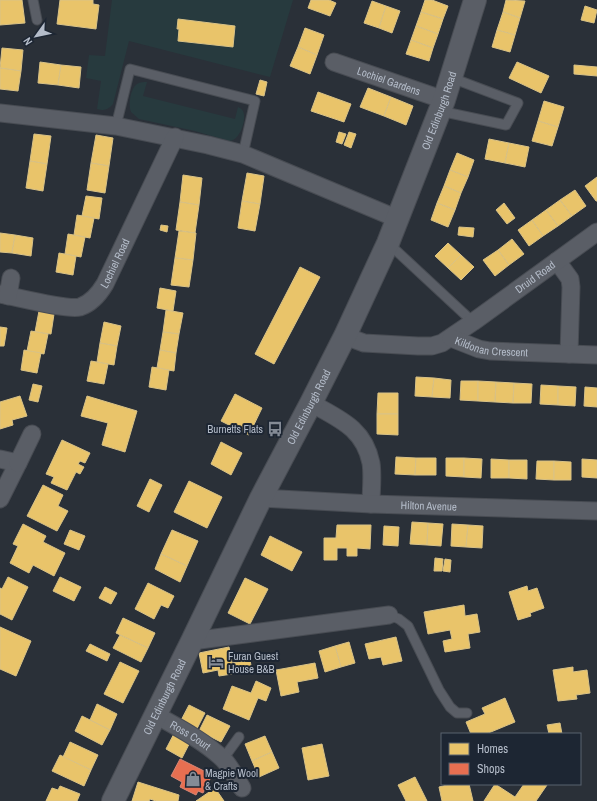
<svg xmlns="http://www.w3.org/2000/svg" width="597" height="801" viewBox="0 0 597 801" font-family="'Archivo Narrow',sans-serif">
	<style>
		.green { fill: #273a3e }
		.homes { fill: #e9c46a; stroke: #d9c286 }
		.shops { fill: #e76f51; stroke: #d88675 }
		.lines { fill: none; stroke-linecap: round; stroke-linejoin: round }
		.service-casing { stroke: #484c53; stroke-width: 11 }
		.minor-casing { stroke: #484c53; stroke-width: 19 }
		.tertiary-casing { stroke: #484c53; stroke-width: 24 }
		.service { stroke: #5a5e66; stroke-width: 9 }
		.minor { stroke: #5a5e66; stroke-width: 17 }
		.tertiary { stroke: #5a5e66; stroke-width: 22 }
		.labels { text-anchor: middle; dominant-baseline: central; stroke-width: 4; stroke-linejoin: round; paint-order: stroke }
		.street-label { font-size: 11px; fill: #b4bcc9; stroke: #1d2633 }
		.poi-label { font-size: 11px; fill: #b4bcc9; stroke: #1d2633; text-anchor: start }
	</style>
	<rect width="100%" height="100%" fill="#2a3038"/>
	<!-- green -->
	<g class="green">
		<path d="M112,0H293L270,77L129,41L113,104C108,110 104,111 97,109L101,81L86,78L89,55L105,56Z"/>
		<path d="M147,82L143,96L235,119L238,107C240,108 242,109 243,111C247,119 240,141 229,141L195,131L139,119L131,112C128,105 130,89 137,84C140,82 144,82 147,82Z"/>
	</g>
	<!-- homes -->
	<g class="homes">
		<polygon points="0,0 22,0 25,23 0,25"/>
		<polygon points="60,0 93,0 93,4 99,5 96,29 57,24"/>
		<polygon points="311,0 329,0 336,3 330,16 308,8"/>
		<polygon points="425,0 432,0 448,6 443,19 421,12"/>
		<polygon points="506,0 525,1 520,18 503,12"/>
		<polygon points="372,1 386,6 379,28 364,23"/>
		<polygon points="386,6 400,11 392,33 379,28"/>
		<polygon points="585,6 597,10 594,23 581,20"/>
		<polygon points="421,12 443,19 438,34 416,26"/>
		<polygon points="503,12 520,18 515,35 497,30"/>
		<polygon points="178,19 235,26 233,47 178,41 179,29 177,29"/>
		<polygon points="416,26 438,34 433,48 411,40"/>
		<polygon points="305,28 324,35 317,55 298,47"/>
		<polygon points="497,30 515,35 510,52 492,47"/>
		<polygon points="411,40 433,48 429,61 406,54"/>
		<polygon points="298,47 317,55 310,74 290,66"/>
		<polygon points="2,48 23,50 21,71 0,68"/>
		<polygon points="40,62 61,65 58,85 38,83"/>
		<polygon points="517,62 549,76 541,93 509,78"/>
		<polygon points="61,65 81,67 79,88 58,85"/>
		<polygon points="574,65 597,67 597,76 574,74"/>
		<polygon points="0,68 21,71 18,91 0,89"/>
		<polygon points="260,80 267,82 264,96 256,94"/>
		<polygon points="368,88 391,97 384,116 360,107"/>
		<polygon points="318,92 351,104 344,122 311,111"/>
		<polygon points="391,97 413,106 406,125 384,116"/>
		<polygon points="544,101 564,107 558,127 538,121"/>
		<polygon points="538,121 558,127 552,146 532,141"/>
		<polygon points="339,132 346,134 342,144 336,142"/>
		<polygon points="349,132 356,134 351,148 344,145"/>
		<polygon points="34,134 51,136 47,164 30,161"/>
		<polygon points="96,135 113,138 109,166 91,163"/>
		<polygon points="489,139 509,143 505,163 485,159"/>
		<polygon points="509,143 529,147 525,167 505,163"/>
		<polygon points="457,153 474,160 468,177 450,170"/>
		<polygon points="30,161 47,164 43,191 26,188"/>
		<polygon points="91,163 109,166 105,193 87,190"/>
		<polygon points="450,170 468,177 461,193 444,186"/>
		<polygon points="247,173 264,176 260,204 242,201"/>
		<polygon points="183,175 202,178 199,205 180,202"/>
		<polygon points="597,177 597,201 596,201 585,186"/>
		<polygon points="444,186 461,193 455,210 437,203"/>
		<polygon points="575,190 586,206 572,216 560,200"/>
		<polygon points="86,196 102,198 99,219 82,216"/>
		<polygon points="560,200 572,216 558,226 546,210"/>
		<polygon points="242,201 260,204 255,231 238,228"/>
		<polygon points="180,202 199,205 195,233 176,230"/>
		<polygon points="437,203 455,210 448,227 431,220"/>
		<polygon points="504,203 515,218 507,224 496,210"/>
		<polygon points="546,210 558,226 543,236 532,220"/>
		<polygon points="77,215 94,218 90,238 74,235"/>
		<polygon points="532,220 543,236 529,246 518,230"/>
		<polygon points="161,225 168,226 167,232 160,230"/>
		<polygon points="459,227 474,228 473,237 458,235"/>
		<polygon points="179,231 196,233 193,260 175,258"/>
		<polygon points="0,233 15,235 12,253 0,252"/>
		<polygon points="68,234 85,237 81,257 65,254"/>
		<polygon points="15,235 33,238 31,256 12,253"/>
		<polygon points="512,239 524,254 509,265 498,250"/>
		<polygon points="448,243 461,255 448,268 435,256"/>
		<polygon points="498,250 509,265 495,276 483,260"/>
		<polygon points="59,253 76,256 73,275 56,272"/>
		<polygon points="461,255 474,267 461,280 448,268"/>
		<polygon points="175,258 193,260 189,287 171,285"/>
		<polygon points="300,267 320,277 274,364 255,354"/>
		<polygon points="160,288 176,291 173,311 157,308"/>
		<polygon points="166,310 183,313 179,334 163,332"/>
		<polygon points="39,311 54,314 51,334 35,332"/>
		<polygon points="104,322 121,326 117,346 100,343"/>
		<polygon points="0,327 7,328 4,346 0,346"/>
		<polygon points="31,331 48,334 44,354 27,351"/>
		<polygon points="163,332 179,334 176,353 160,350"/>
		<polygon points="100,343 117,346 114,365 97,362"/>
		<polygon points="24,350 41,353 37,373 21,370"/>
		<polygon points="160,350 176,353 174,371 157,368"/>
		<polygon points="91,361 108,364 104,384 87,381"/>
		<polygon points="152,367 169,370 166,390 149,387"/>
		<polygon points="416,377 434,378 432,397 415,396"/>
		<polygon points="434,378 451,380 450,398 432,397"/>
		<polygon points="461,381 478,381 478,401 460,400"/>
		<polygon points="478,381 496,382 495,402 478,401"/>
		<polygon points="496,382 514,383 513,403 495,402"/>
		<polygon points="514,383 532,384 531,403 513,403"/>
		<polygon points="33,384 42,386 38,402 29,400"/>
		<polygon points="541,385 558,386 558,405 540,404"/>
		<polygon points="558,386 576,387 575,406 558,405"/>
		<polygon points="585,387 597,388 597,407 584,406"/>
		<polygon points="378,393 398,393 398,414 377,414"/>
		<polygon points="235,394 262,408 249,435 221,421"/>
		<polygon points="20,396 27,416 12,420 13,425 0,429 0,402"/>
		<polygon points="87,396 137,411 125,452 102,445 108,423 81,416"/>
		<polygon points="377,414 398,414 398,435 377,434"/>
		<polygon points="62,440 90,453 85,463 80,461 78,464 84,467 80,474 76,472 67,490 51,483 54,477 46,474"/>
		<polygon points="221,442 242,453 231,475 211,464"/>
		<polygon points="396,457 416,458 415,475 395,474"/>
		<polygon points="416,458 436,458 436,475 415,475"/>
		<polygon points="446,458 464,458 464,477 446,476"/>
		<polygon points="464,458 482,459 481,478 464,477"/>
		<polygon points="491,459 509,460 509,478 491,478"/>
		<polygon points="582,459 597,460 597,478 582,477"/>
		<polygon points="509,460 527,460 527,479 509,478"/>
		<polygon points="537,461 554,461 554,480 536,479"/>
		<polygon points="554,461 571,462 571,480 554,480"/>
		<polygon points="150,479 162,485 149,512 137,506"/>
		<polygon points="189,481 222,497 207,528 174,512"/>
		<polygon points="43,485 63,495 58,506 68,511 57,531 27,516"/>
		<polygon points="412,522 428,523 427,545 410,544"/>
		<polygon points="428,523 443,524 441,546 427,545"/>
		<polygon points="23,524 46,536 43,542 65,553 54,576 33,565 29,573 10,563 18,546 13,544"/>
		<polygon points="452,524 468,525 466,547 451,546"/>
		<polygon points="337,525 371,525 370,549 357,548 357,556 347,556 347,548 337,548 337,560 324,560 324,538 336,538"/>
		<polygon points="468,525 483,526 482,548 466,547"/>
		<polygon points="384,526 399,527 398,546 383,545"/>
		<polygon points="70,530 85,536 79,550 64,544"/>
		<polygon points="172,530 198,541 187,566 161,554"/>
		<polygon points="270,536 302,552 292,571 261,555"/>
		<polygon points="161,554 187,566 180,582 155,569"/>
		<polygon points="435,558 443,559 442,571 434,571"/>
		<polygon points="445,559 451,560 450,572 443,571"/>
		<polygon points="8,577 28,587 12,620 0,614 0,588 2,589"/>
		<polygon points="60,577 81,587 74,601 53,591"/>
		<polygon points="245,578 268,589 250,624 228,613"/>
		<polygon points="148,583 174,596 168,608 161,605 154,619 135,609"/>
		<polygon points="527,586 528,591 537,588 544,608 530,613 531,616 518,620 509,592"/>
		<polygon points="105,587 117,593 111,604 99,598"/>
		<polygon points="464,605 465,616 477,614 480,632 468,634 470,648 445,652 443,641 452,639 450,630 428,634 424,612"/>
		<polygon points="123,618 155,633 148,648 116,633"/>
		<polygon points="0,627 31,641 16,676 0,669"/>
		<polygon points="120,635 148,648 141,662 113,648"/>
		<polygon points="396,637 402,661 383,665 381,657 369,659 365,644"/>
		<polygon points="349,642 355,663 341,667 335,646"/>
		<polygon points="90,644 110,654 107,661 86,651"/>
		<polygon points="335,646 341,667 325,672 319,651"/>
		<polygon points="229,647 232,663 250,660 252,671 219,676 218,670 203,673 199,653"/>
		<polygon points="120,662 139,671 123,703 104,694"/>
		<polygon points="315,663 318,678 297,682 299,692 281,696 276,670"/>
		<polygon points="573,667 573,672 587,670 590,693 576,695 577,699 558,701 553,670"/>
		<polygon points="256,681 271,688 266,701 258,698 249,720 223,709 232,686 251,693"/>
		<polygon points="505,698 515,722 486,734 471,734 466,722 485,714 482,708"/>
		<polygon points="97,704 117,714 110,730 90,720"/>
		<polygon points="189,705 205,713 182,758 166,749"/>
		<polygon points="207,715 230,726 221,742 199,731"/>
		<polygon points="82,716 110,730 102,745 75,731"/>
		<polygon points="560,723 562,734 549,734 547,725"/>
		<polygon points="265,736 272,752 252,761 245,744"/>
		<polygon points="70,742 98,755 91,770 63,757"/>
		<polygon points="322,744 329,776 308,780 302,748"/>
		<polygon points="272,752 279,768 259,777 252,761"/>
		<polygon points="60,755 91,770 84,786 52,771"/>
		<polygon points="415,777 427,801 406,801 398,785"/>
		<polygon points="138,782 179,795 178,801 156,801 150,799 149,801 132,801"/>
		<polygon points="451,784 469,784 473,801 442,801 439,787"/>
		<polygon points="495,784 515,797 524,784 547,785 536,801 484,801"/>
		<polygon points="60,786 80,794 77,801 46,801 52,788 58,790"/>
		<polygon points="215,788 224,801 196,801"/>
	</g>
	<!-- shops -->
	<polygon class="shops" points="180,759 212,775 203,793 198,791 196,795 180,787 182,782 171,776"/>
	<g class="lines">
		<!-- service casing -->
		<g class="service-casing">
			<g id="service">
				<polyline points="33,0 37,20"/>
				<polyline points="440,111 506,125 518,103 452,78"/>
				<polyline points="116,126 130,69 255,101 243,154"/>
				<polyline points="388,243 473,322"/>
				<polyline points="389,615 399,619 408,626 439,690 450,707 457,713 467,713"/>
				<polyline points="223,759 239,737"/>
			</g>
		</g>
		<!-- minor casing -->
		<g class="minor-casing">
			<g id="minor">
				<path id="s1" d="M334,62L444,100"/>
				<polyline points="0,113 116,126 208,145 243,154 398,219"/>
				<polyline points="557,261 570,279 571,287 569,354"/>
				<path id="s2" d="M0,294C17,297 66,310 80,307C92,303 99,294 105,284L175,137"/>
				<polyline points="8,296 11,278"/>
				<path id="s3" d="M345,336L364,343L418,346H432L442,343L473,322L597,232"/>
				<path id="s4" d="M451,338L479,349L490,351L597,355"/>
				<path d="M311,403C339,419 364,428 371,463C373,476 371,491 371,504"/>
				<polyline points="0,459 18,463 0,499"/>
				<polyline points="18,463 32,434"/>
				<path id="s5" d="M261,498L371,504L597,511"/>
				<polyline points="192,641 389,615"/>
				<path id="s6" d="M156,715C179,728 204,741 223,759C231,767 236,778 242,788"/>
			</g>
		</g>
		<!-- tertiary casing -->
		<g class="tertiary-casing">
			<g id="tertiary">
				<path id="s7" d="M113,801L192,641L261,498L311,403L345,336L388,243L444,100L475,0"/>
			</g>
		</g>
		<!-- service -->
		<use href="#service" class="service"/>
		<!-- minor -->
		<use href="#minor" class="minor"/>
		<!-- tertiary -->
		<use href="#tertiary" class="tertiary"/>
	</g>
	<!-- icons -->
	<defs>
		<g id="bus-bare" transform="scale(1.2)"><path d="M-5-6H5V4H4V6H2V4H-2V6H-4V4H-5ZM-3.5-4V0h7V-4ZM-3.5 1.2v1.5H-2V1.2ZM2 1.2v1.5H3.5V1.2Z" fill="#848b96" stroke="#1d2633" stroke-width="2.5" paint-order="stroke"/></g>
		<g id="hotel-bare" transform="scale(1.2)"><path d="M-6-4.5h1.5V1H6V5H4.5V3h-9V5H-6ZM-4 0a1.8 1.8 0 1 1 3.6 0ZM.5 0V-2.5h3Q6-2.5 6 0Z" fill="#848b96" stroke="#1d2633" stroke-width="2.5" paint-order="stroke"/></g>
		<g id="shop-bare" transform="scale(1.2)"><path d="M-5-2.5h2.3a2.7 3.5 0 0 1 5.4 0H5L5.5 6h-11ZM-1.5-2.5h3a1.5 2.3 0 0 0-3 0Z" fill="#848b96" stroke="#1d2633" stroke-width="2.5" paint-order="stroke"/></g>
	</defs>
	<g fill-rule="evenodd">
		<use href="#bus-bare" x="275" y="429"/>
		<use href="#hotel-bare" x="216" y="662"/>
		<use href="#shop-bare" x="193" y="779"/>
	</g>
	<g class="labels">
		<!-- street labels -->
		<g class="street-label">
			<text stroke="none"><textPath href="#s1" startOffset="58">Lochiel Gardens</textPath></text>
			<text stroke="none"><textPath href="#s7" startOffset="764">Old Edinburgh Road</textPath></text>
			<text stroke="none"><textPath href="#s2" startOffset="139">Lochiel Road</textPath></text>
			<text stroke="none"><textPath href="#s3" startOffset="213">Druid Road</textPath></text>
			<text stroke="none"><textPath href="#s4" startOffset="42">Kildonan Crescent</textPath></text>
			<text stroke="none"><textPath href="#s7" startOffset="440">Old Edinburgh Road</textPath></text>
			<text stroke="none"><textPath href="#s5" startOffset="168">Hilton Avenue</textPath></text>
			<text stroke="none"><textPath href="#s7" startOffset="116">Old Edinburgh Road</textPath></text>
			<text stroke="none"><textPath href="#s6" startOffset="40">Ross Court</textPath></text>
		</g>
		<!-- poi labels -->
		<g class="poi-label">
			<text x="263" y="429" text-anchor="end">Burnetts Flats</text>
			<text x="228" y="656">Furan Guest<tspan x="228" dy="13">House B&amp;B</tspan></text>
			<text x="205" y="773">Magpie Wool<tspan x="205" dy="13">&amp; Crafts</tspan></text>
		</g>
	</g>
	<!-- legend -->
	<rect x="441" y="733" width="140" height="52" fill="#1d2633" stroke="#59626f"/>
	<rect x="449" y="743" width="20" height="12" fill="#e9c46a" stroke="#59626f"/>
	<text x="477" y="753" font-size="12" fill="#b4bcc9">Homes</text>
	<rect x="449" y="763" width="20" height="12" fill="#e76f51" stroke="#59626f"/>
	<text x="477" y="773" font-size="12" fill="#b4bcc9">Shops</text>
	<!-- north arrow -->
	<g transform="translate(36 36) rotate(237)" stroke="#1d2633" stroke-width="3" paint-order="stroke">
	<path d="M0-3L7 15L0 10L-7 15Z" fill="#b4bcc9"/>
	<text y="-6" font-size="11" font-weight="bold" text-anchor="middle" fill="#b4bcc9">N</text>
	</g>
</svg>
